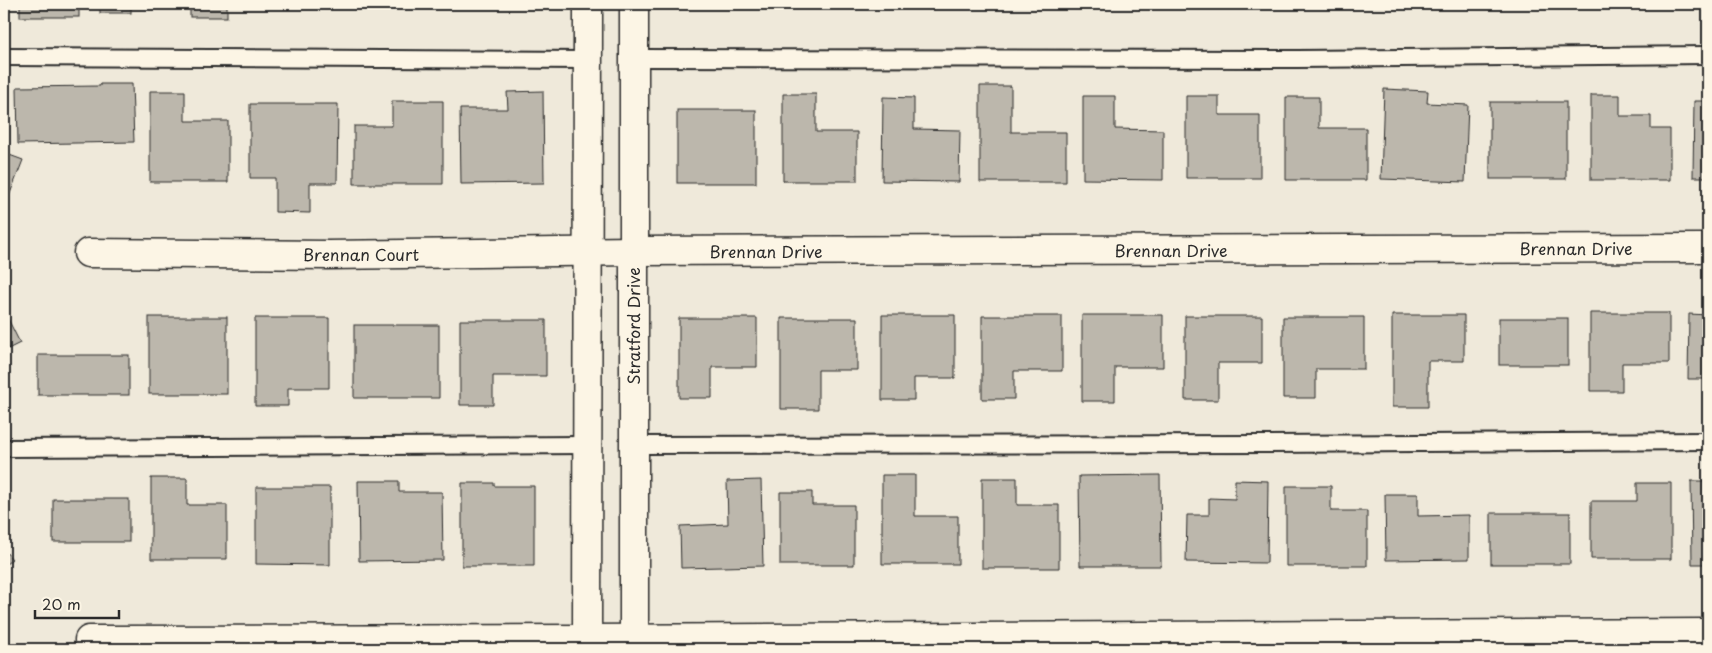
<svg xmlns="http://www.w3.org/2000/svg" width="1712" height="653" viewBox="0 0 1712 653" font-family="'Playpen Sans',sans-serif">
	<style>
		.building { fill: #bcb7ac; stroke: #2b2b2b }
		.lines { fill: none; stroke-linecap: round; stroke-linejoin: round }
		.lane-casing { stroke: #2b2b2b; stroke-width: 20 }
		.street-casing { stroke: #2b2b2b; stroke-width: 31 }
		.secondary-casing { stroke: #2b2b2b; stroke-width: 31 }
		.lane { stroke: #fcf5e5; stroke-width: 16 }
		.street { stroke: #fcf5e5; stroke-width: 28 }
		.secondary { stroke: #fcf5e5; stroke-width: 28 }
		.labels { text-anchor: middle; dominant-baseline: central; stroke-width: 4; stroke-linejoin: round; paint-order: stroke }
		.street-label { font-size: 16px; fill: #2b2b2b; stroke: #fcf5e5 }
	</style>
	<rect width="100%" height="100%" fill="#efe9da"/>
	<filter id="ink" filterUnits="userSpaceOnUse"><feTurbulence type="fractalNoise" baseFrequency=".02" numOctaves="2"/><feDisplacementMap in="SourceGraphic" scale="10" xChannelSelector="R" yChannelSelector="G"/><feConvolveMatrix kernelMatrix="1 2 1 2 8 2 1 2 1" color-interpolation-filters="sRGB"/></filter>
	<g filter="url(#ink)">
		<!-- building -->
		<g class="building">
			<rect x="20" y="4" width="59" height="13"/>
			<rect x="100" y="4" width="31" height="9"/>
			<rect x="190" y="4" width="37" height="13"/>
			<polygon points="100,84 132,84 134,142 18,144 17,87 100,86"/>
			<polygon points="980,86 1011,86 1011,132 1066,132 1066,182 980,182"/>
			<polygon points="1384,89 1428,91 1427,103 1468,105 1465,182 1381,179"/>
			<polygon points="150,91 185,91 185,121 228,121 228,182 150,182"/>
			<polygon points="543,91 544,183 461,184 460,109 508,109 507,92"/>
			<polygon points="783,94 816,94 816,132 857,132 857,181 783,181"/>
			<polygon points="1591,95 1620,95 1620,116 1651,116 1651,129 1670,129 1670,180 1591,180"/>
			<polygon points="1083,96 1115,96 1115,129 1163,130 1163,180 1083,179"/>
			<polygon points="1186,96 1219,96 1219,115 1260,115 1260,178 1186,178"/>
			<polygon points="883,97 914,98 914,129 960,130 959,182 882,181"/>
			<polygon points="1286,97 1319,97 1319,128 1366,128 1366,180 1286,180"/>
			<polygon points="392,101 443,101 443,184 354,184 354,126 392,126"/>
			<polygon points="1694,101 1708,101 1708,177 1693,177"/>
			<rect x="1490" y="102" width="76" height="77"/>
			<polygon points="250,104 338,104 337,183 310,183 310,213 275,212 275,178 250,178"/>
			<rect x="677" y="110" width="79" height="73"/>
			<polygon points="4,153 23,160 4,209"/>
			<polygon points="4,311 20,343 4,351"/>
			<polygon points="1590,313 1669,313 1669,363 1622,363 1622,391 1590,391"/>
			<polygon points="1689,314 1708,315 1708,379 1688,379"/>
			<polygon points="882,315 955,315 955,378 914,378 914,400 882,400"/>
			<polygon points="1082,315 1163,315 1163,367 1115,367 1115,401 1082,401"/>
			<polygon points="1392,315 1464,315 1464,361 1428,361 1428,407 1392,407"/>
			<polygon points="982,316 1062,316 1062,371 1014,371 1014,399 982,399"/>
			<polygon points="1185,316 1262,316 1262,363 1218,363 1218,400 1185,400"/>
			<rect x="149" y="317" width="78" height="77"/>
			<polygon points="1283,317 1364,317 1364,369 1316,369 1316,398 1283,398"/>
			<polygon points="255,318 329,318 329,388 288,388 288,406 255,406"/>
			<polygon points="679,318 757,318 757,367 712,367 712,398 679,398"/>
			<polygon points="781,318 857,318 857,370 818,370 818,409 781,409"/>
			<rect x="1499" y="318" width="69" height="47"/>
			<polygon points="460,320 546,320 546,376 493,376 493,405 460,405"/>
			<rect x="354" y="325" width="85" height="73"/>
			<rect x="38" y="355" width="91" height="40"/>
			<polygon points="882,475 915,475 915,516 958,516 958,564 882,564"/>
			<polygon points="1160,475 1161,566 1080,566 1079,476"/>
			<polygon points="151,478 187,478 187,505 227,505 227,559 151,559"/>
			<polygon points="982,478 1017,478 1017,505 1059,505 1059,568 982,568"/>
			<polygon points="761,480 763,566 681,568 680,526 728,524 727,481"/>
			<polygon points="1235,480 1268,481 1267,563 1186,562 1187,515 1209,515 1209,498 1235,499"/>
			<polygon points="358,481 399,481 399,492 442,492 443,560 359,561"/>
			<polygon points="1691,481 1708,481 1708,564 1692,564"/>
			<polygon points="462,483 494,483 494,486 534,486 534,566 462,566"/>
			<polygon points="1637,483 1671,483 1671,559 1591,559 1591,501 1637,501"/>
			<polygon points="1286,486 1331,486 1331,511 1367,511 1367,566 1286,566"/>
			<polygon points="256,487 330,487 330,565 256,564"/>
			<polygon points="780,492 812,492 812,505 854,505 854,565 780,565"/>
			<polygon points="1385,494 1418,494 1418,516 1469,515 1469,559 1386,560"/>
			<rect x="53" y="499" width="76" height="43"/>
			<rect x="1491" y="513" width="79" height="51"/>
			<polygon points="4,550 12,559 4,566"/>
		</g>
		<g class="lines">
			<!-- lane casing -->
			<g class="lane-casing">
				<g id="lane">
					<polyline points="4,57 588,60"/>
					<polyline points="634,58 1298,59 1708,55"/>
					<polyline points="634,445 1269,444 1708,441"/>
					<polyline points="4,448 588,445"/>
				</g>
			</g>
			<!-- street casing -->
			<g class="street-casing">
				<g id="street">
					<polyline points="88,253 328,255 633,251 1708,248"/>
					<polyline points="89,640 587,639 1708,633"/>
				</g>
			</g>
			<!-- secondary casing -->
			<g class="secondary-casing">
				<g id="secondary">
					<polyline points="587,649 588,4"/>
					<polyline points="634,649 634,4"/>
				</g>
			</g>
			<!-- lane -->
			<use href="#lane" class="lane"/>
			<!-- street -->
			<use href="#street" class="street"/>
			<!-- secondary -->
			<use href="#secondary" class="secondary"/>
		</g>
	</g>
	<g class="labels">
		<!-- street labels -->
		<g class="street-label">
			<text x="1576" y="248">Brennan Drive</text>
			<text x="1171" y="250">Brennan Drive</text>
			<text x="766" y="251">Brennan Drive</text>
			<text x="361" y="254">Brennan Court</text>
			<text transform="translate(633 326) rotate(-90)">Stratford Drive</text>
		</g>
	</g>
	<!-- margin -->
	<rect width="1712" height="653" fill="none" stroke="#fcf5e5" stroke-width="20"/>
	<rect x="10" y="10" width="1692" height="633" fill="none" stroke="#2b2b2b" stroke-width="2" filter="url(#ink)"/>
	<!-- scale -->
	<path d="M35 610v8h84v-8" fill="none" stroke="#2b2b2b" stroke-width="2.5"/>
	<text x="42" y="610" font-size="15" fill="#2b2b2b" stroke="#fcf5e5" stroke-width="4" paint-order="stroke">20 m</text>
</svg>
